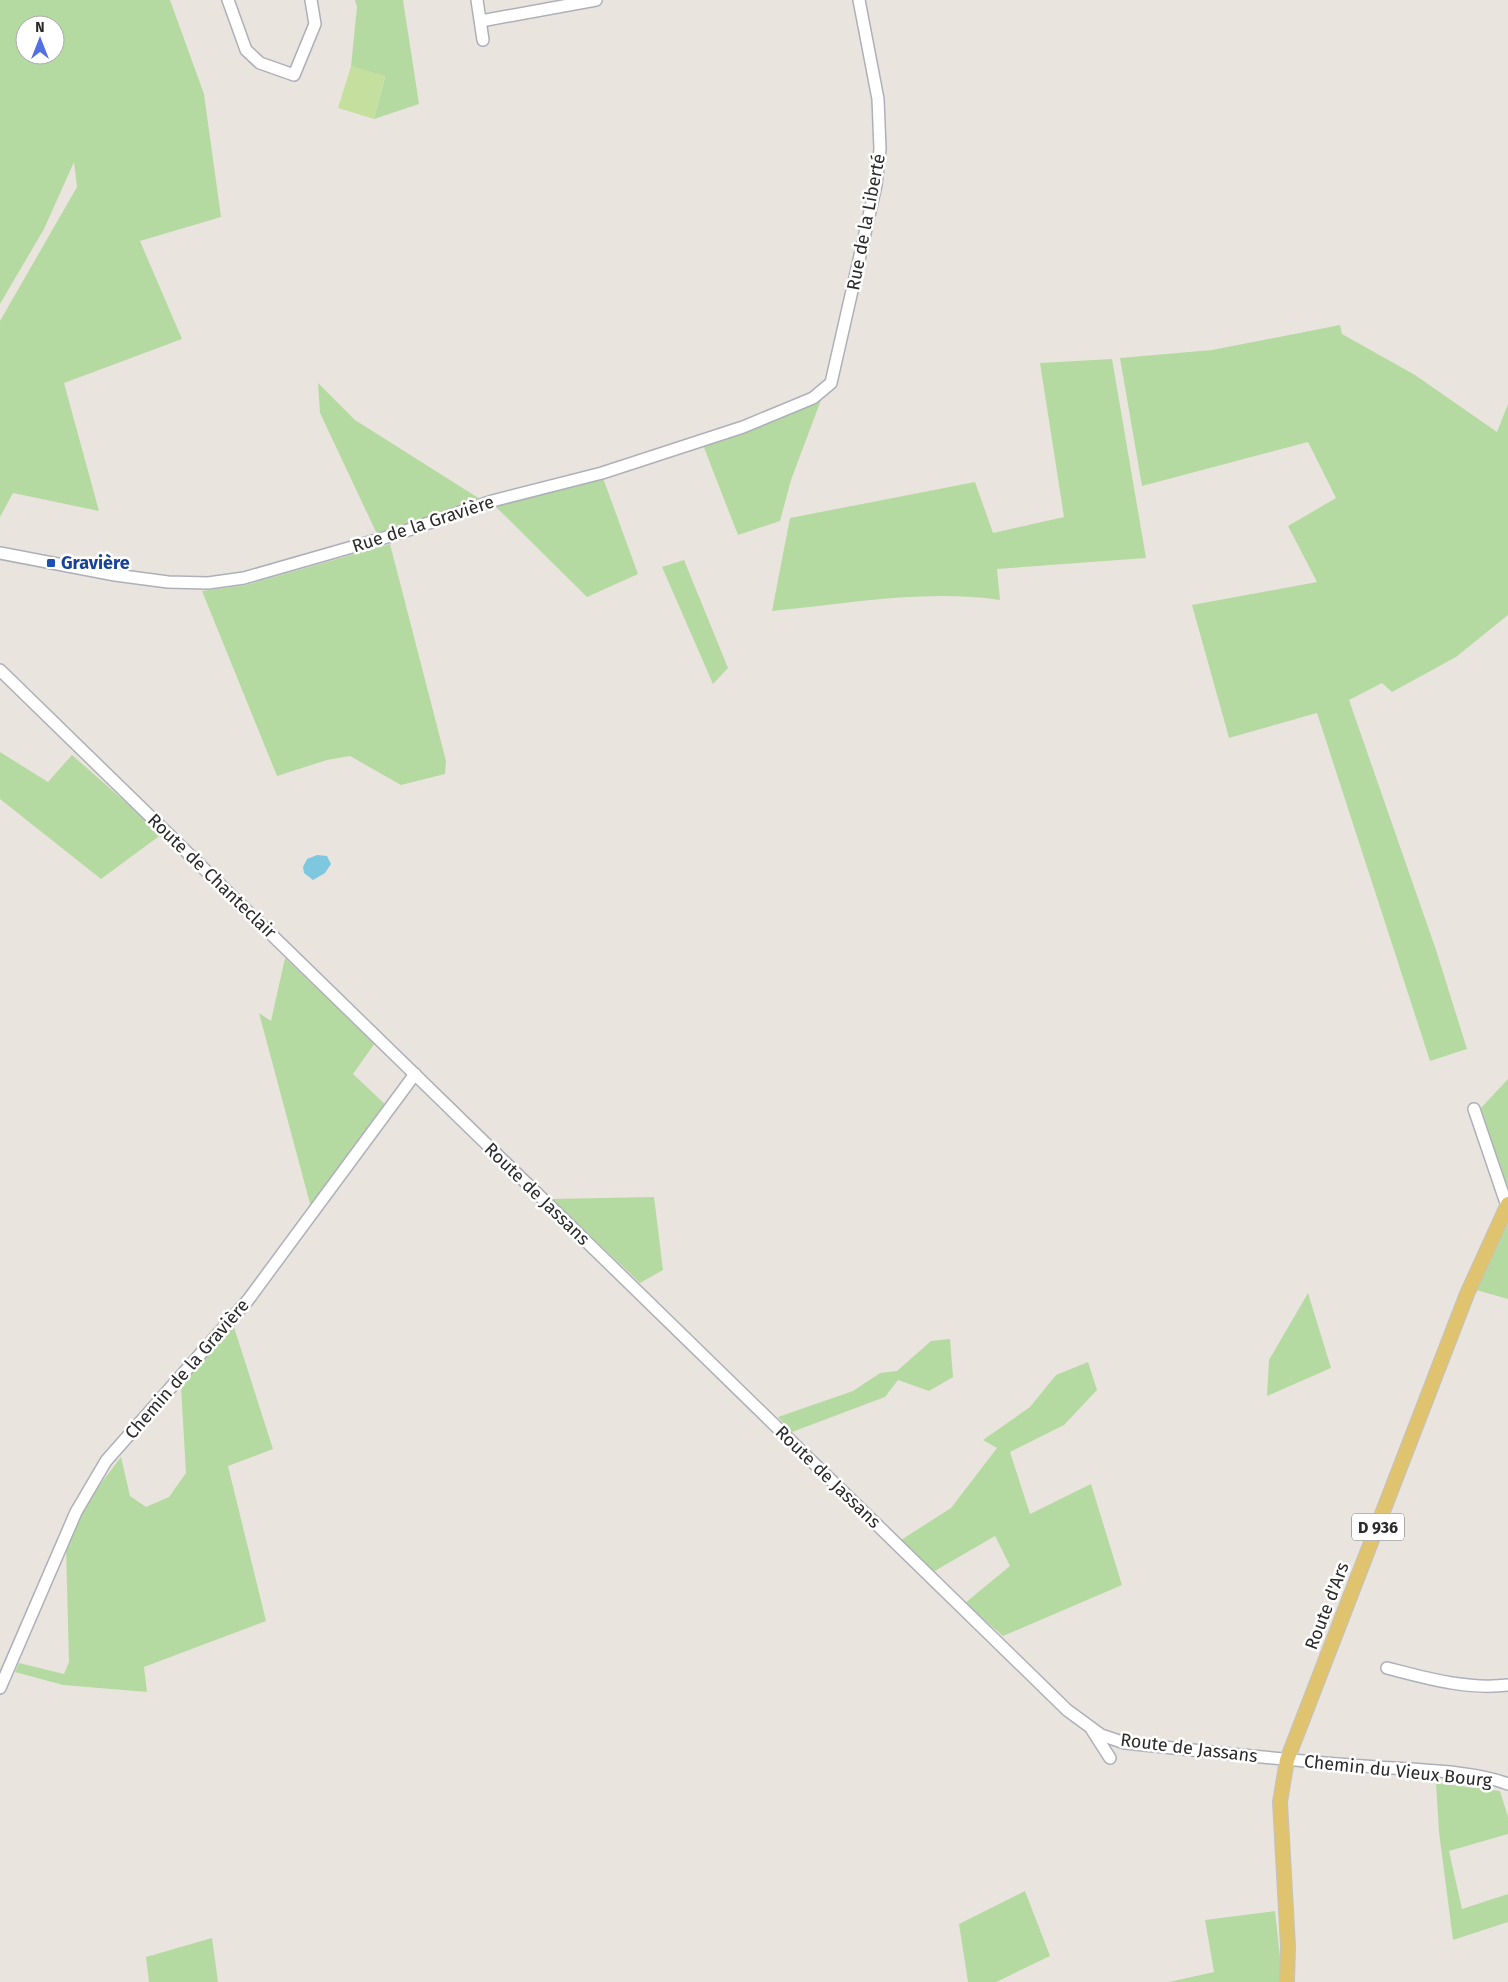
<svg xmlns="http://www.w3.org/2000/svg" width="1508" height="1982" viewBox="0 0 1508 1982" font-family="'Fira Sans',sans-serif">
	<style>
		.green { fill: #b5daa1; fill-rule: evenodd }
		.pitch { fill: #c5e09e }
		.water { fill: #7dc7df }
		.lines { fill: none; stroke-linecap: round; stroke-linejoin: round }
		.minor-casing { stroke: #aeb0b9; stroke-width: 14 }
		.major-casing { stroke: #c3c3c3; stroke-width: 16 }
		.minor { stroke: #fff; stroke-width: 11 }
		.major { stroke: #dfc36e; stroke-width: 14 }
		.transit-dot { fill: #1a4fb4; stroke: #fff; stroke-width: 2 }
		.labels { text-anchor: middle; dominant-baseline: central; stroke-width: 5; stroke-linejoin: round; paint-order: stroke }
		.shield { fill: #fff; stroke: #6a6a6a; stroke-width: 1 }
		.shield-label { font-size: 16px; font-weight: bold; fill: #2a2a2a }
		.street-label { font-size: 18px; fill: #2a2a2a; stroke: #fff }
		.transit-label { font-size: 18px; font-weight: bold; fill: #164399; stroke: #fff; text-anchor: start }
	</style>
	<rect width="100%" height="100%" fill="#eae4de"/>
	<!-- green -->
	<g class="green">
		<path d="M0,0H170L204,94L221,217L140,241L182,339L64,383L99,511L13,493L0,517V321L77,187L74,162L44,229L0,304ZM25,25H55V55H25Z"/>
		<polygon points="355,0 403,0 419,104 374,119 385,77 351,66 357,7"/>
		<polygon points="1340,325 1342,334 1415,375 1497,432 1508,404 1508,615 1456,657 1392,692 1382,683 1349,700 1436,950 1467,1049 1430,1061 1317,713 1229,738 1192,605 1317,582 1288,526 1336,498 1308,442 1142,486 1120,358 1212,350"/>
		<path d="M1112,359L1146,558L997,569L1000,600C924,589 847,604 772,611L790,518L975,482L993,533L1064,517L1040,363Z"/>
		<polygon points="318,383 355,420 480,499 377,534 320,413"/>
		<polygon points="821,400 791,480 780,521 738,535 703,445 776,420"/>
		<polygon points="603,478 638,574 587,597 495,506"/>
		<polygon points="390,544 446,761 445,774 401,785 350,756 327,760 277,776 202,591 246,585"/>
		<polygon points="684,560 728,668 713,684 662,567"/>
		<polygon points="0,752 48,782 72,755 162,834 101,879 0,799"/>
		<polygon points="285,958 375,1043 353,1074 387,1106 312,1211 259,1013 271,1021"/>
		<polygon points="1508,1079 1508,1192 1481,1108"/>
		<polygon points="654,1197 663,1270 640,1283 552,1199"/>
		<polygon points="1508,1223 1508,1299 1476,1290"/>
		<polygon points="1308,1293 1331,1368 1267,1396 1269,1360"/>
		<polygon points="233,1324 273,1449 228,1466 266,1621 144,1667 147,1692 63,1685 15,1672 19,1663 64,1674 69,1662 66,1547 89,1499 121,1457 130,1496 146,1507 169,1497 186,1473 181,1387"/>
		<polygon points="950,1339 953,1377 929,1391 898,1380 885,1397 792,1432 778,1417 853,1391 880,1373 897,1371 931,1341"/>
		<polygon points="1088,1362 1097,1390 1064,1425 1010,1452 1030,1514 1091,1484 1122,1585 1003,1636 965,1603 1010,1566 995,1536 933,1572 901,1540 951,1508 997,1448 983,1440 1030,1407 1056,1375"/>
		<polygon points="1436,1783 1500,1791 1508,1817 1508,1834 1449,1851 1462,1909 1508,1894 1508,1922 1453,1940 1439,1832"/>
		<polygon points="1025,1891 1050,1956 996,1982 968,1982 959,1924"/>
		<polygon points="1275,1911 1280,1957 1280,1982 1169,1982 1214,1972 1205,1920"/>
		<polygon points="212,1938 218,1982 149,1982 146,1957"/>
	</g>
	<!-- pitch -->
	<polygon class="pitch" points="351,66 385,76 374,119 338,108"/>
	<!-- water -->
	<polygon class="water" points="317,855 327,856 331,864 325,873 313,880 304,873 303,867 307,859"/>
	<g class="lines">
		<!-- minor casing -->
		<g class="minor-casing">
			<g id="minor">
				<polyline points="228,0 246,50 260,63 294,75 315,24 311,0"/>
				<polyline points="477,0 483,40"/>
				<polyline points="481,21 596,0"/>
				<polyline points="0,553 115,575 168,582 208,583 244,578 394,535 492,501 602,473 743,427 813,398 831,383 876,185 880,149 878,99 859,0"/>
				<path d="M0,670L1067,1710L1101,1735L1125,1743C1205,1751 1284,1760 1364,1766C1406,1770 1469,1769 1508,1784"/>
				<polyline points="1474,1109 1507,1206"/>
				<path d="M1387,1668C1426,1678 1467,1690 1508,1685"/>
				<polyline points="0,1688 76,1512 106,1461 248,1300 415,1074"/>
				<polyline points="1092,1730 1110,1758"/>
			</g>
		</g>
		<!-- major casing -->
		<g class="major-casing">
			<polyline id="major" points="1287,1982 1288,1946 1280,1802 1287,1760 1467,1294 1508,1204"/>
		</g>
		<!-- minor -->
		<use href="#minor" class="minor"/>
		<!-- major -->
		<use href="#major" class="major"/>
	</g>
	<!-- markers -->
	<rect class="transit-dot" x="46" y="558" width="10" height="10" rx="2.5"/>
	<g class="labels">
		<!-- shield labels -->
		<rect class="shield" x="1352" y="1513.5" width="52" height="27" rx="4"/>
		<g class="shield-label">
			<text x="1378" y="1527">D 936</text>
		</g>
		<!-- street labels -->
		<g class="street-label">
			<text transform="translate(866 222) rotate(-79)">Rue de la Liberté</text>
			<text transform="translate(423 524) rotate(-18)">Rue de la Gravière</text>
			<text transform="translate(212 876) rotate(44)">Route de Chanteclair</text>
			<text transform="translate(537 1194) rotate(44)">Route de Jassans</text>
			<text transform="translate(187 1369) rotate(-49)">Chemin de la Gravière</text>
			<text transform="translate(828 1477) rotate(44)">Route de Jassans</text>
			<text transform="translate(1327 1606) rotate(-69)">Route d'Ars</text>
			<text transform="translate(1189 1748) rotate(7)">Route de Jassans</text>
			<text transform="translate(1398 1771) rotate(6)">Chemin du Vieux Bourg</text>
		</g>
		<!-- transit labels -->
		<g class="transit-label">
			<text x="61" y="563">Gravière</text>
		</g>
	</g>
	<!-- north arrow -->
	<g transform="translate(40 40)"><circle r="24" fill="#ffffff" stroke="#aaaaaa"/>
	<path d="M0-4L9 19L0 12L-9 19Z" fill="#526fe3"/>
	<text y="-8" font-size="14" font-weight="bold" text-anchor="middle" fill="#2a2a2a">N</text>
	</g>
</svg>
